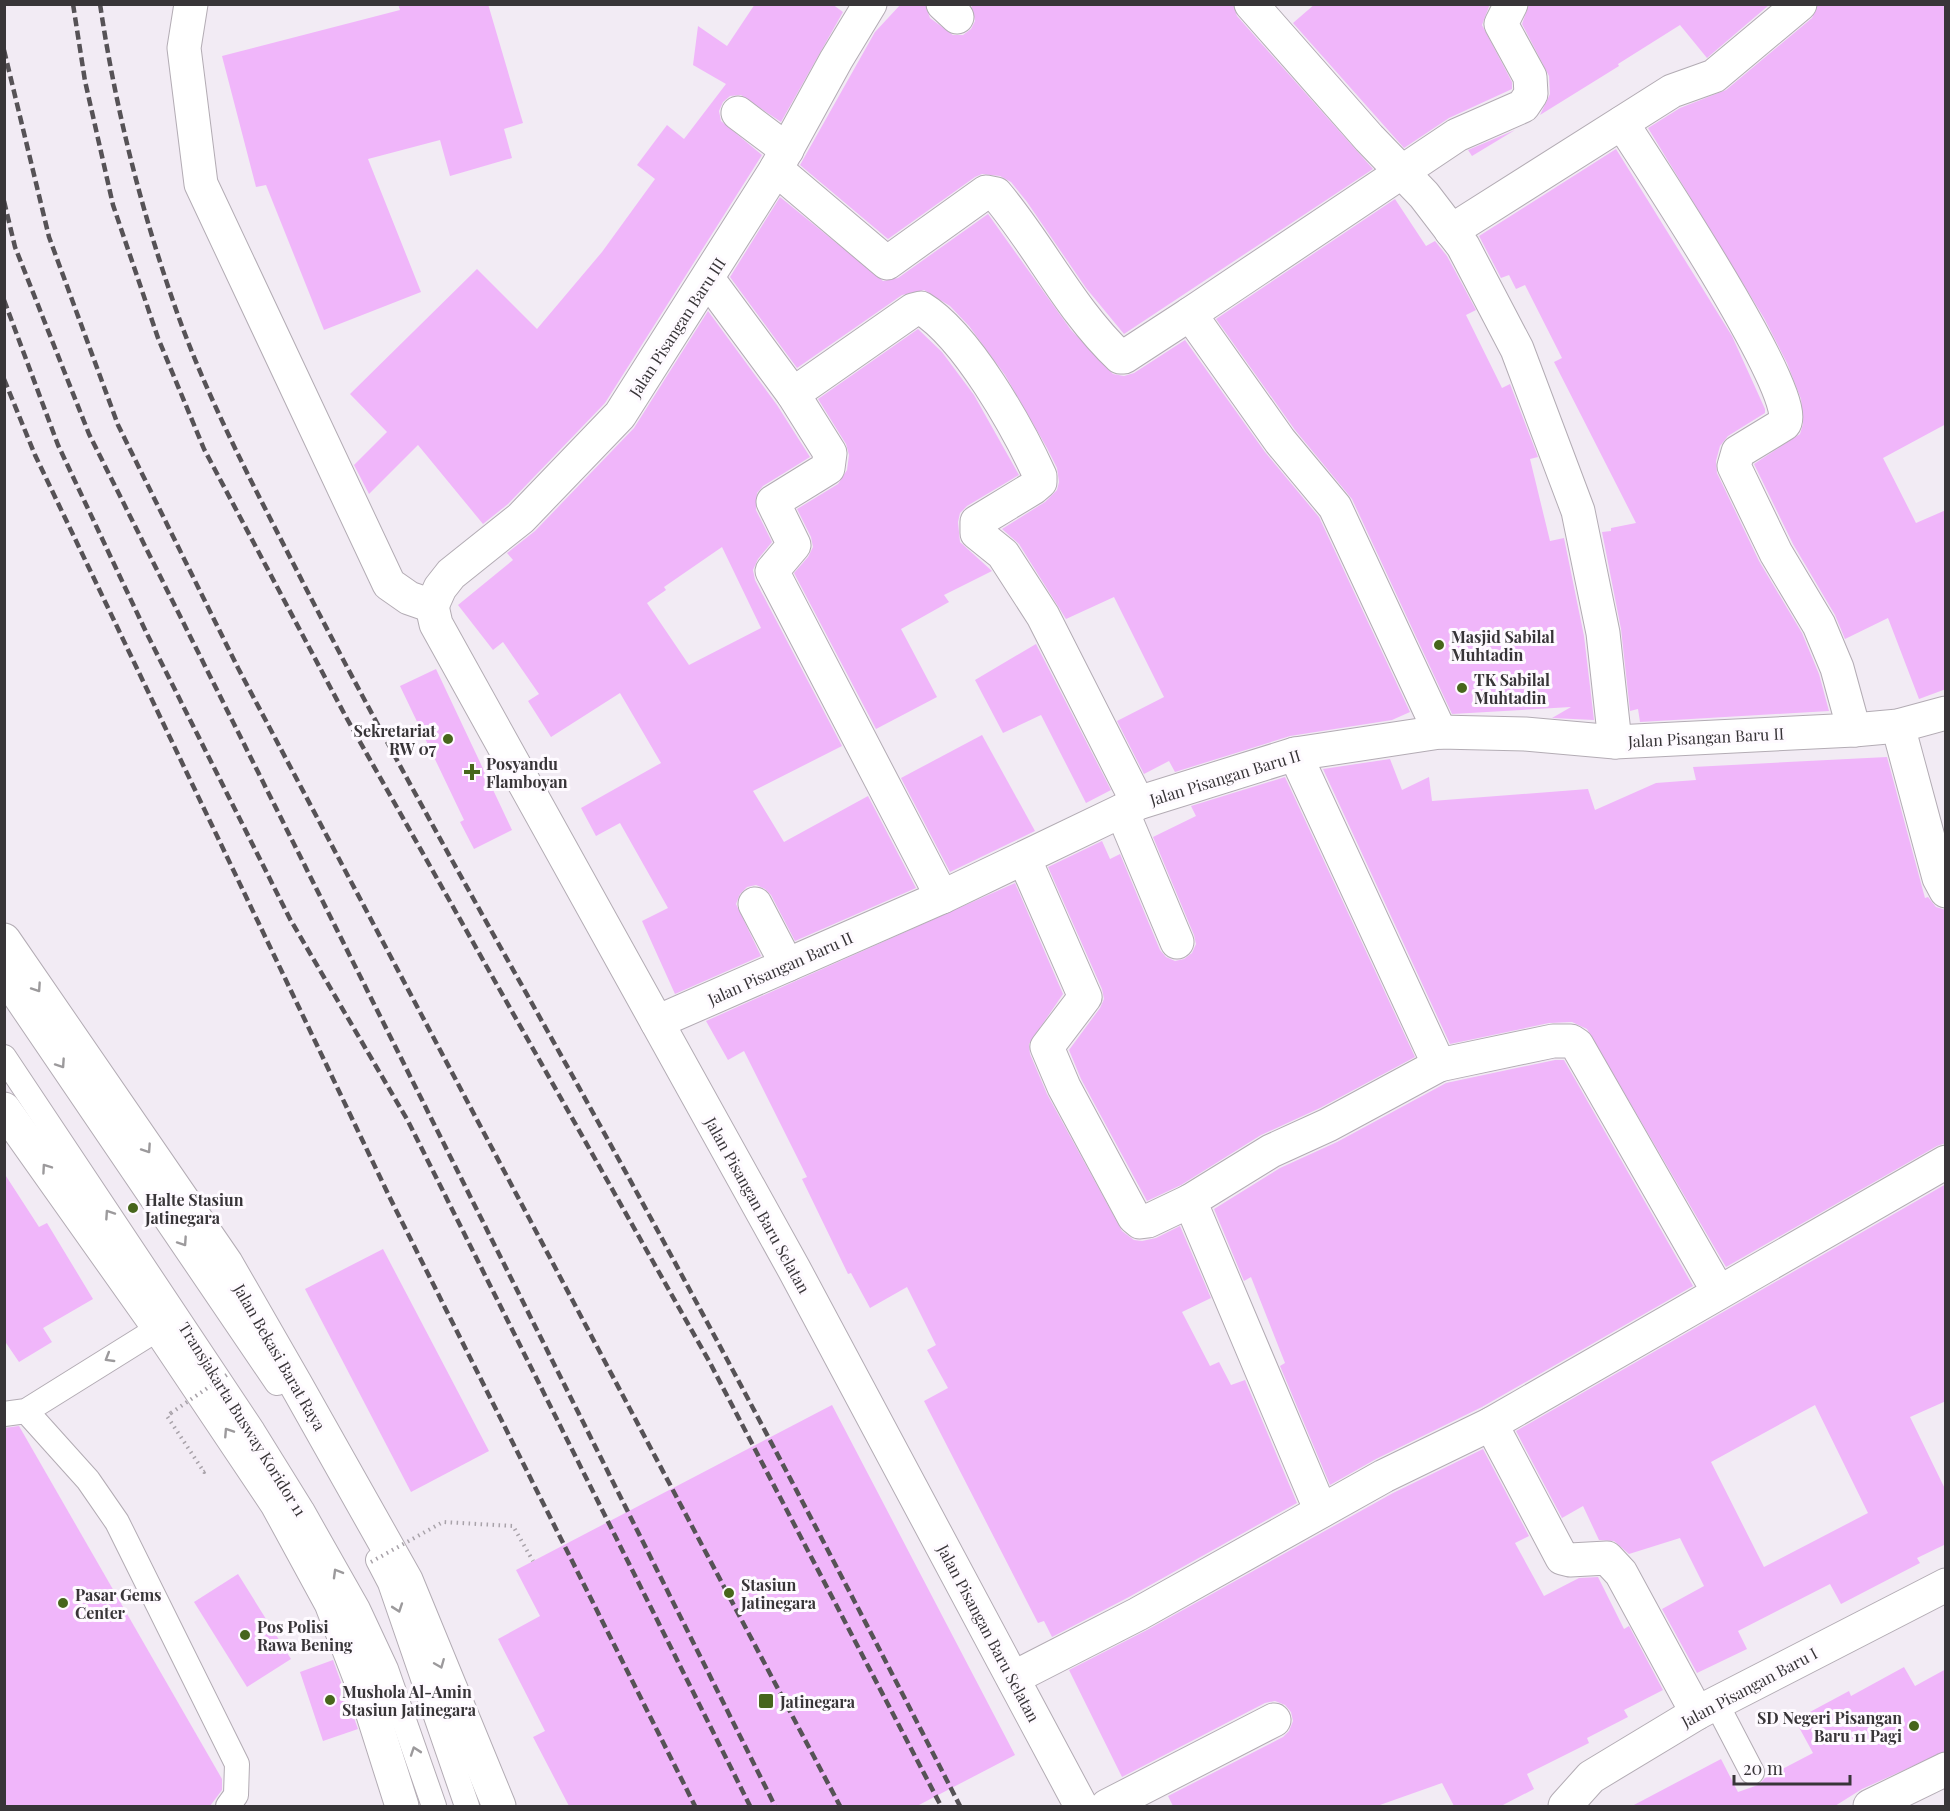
<svg xmlns="http://www.w3.org/2000/svg" width="1950" height="1811" viewBox="0 0 1950 1811" font-family="'Playfair Display',serif">
	<style>
		.building { fill: #f0b6fa; fill-rule: evenodd }
		.lines { fill: none; stroke-linecap: round; stroke-linejoin: round }
		.service-casing { stroke: #b3acb4; stroke-width: 26 }
		.minor-casing { stroke: #b3acb4; stroke-width: 35 }
		.primary-casing { stroke: #b3acb4; stroke-width: 35 }
		.path { stroke: #a8a2a9; stroke-width: 4; stroke-dasharray: 1.5 4.5; stroke-linecap: butt }
		.service { stroke: #fff; stroke-width: 24 }
		.minor { stroke: #fff; stroke-width: 33 }
		.primary { stroke: #fff; stroke-width: 33 }
		.rail { stroke: #565256; stroke-width: 4.5; stroke-dasharray: 9 4.5; stroke-linecap: butt }
		.path-bridge { stroke: #a8a2a9; stroke-width: 4; stroke-dasharray: 1.5 4.5; stroke-linecap: butt }
		.oneway { stroke: #9c9a9c }
		.poi-dot { fill: #47661c; stroke: #fefaff; stroke-width: 2 }
		.labels { text-anchor: middle; dominant-baseline: central; stroke-width: 6; stroke-linejoin: round; paint-order: stroke }
		.street-label { font-size: 16px; fill: #383538; stroke: #fefaff }
		.poi-label { font-size: 16px; font-weight: bold; fill: #383538; stroke: #fefaff; text-anchor: start }
	</style>
	<rect width="100%" height="100%" fill="#f2ebf4"/>
	<!-- building -->
	<g class="building">
		<polygon points="398,4 488,4 523,123 504,129 512,158 450,176 440,140 368,159 421,292 324,330 266,185 256,187 222,56 400,10"/>
		<polygon points="755,4 832,4 843,12 781,122 741,95 730,96 723,102 719,111 721,121 762,155 605,403 508,504 483,524 418,445 369,494 354,465 387,432 350,394 477,269 537,329 602,252 655,179 637,165 667,125 684,139 726,84 693,65 698,26 727,46"/>
		<polygon points="901,4 925,4 930,18 953,35 963,35 971,29 975,21 971,4 1233,4 1237,16 1373,169 1124,334 1086,288 1027,202 1011,182 1000,176 982,174 975,177 888,239 800,165 875,32"/>
		<polygon points="1315,4 1490,4 1482,25 1512,82 1512,89 1449,118 1404,148 1293,23"/>
		<polygon points="1529,4 1769,4 1769,5 1707,58 1680,25 1618,64 1619,66 1540,115 1550,94 1549,76 1522,24"/>
		<polygon points="1818,4 1946,4 1946,424 1883,458 1916,523 1946,510 1946,689 1919,699 1888,618 1845,639 1835,615 1793,544 1754,464 1800,434 1803,424 1801,399 1787,363 1764,318 1648,128 1680,108 1726,90 1812,18"/>
		<polygon points="1515,130 1472,156 1468,150"/>
		<polygon points="1616,149 1732,336 1765,409 1765,413 1728,436 1720,446 1716,461 1717,473 1759,561 1802,633 1819,674 1829,711 1640,722 1638,709 1630,711 1621,629 1602,532 1611,531 1611,528 1636,523 1554,362 1562,358 1525,285 1516,289 1509,275 1501,278 1479,236"/>
		<polygon points="780,197 883,281 898,278 988,214 1071,330 1113,374 1124,376 1134,373 1185,340 1265,452 1319,517 1410,712 1392,720 1290,736 1175,772 1169,761 1144,774 1117,721 1164,697 1114,597 1066,619 1019,544 1002,529 1045,502 1057,490 1059,482 1057,468 1047,448 1005,375 969,326 950,306 924,290 902,295 797,368 730,277"/>
		<polygon points="1395,199 1426,246 1435,241 1447,256 1476,310 1466,315 1502,388 1510,384 1538,457 1530,459 1550,541 1564,538 1584,636 1594,720 1552,718 1571,707 1452,714 1352,499 1295,430 1216,319"/>
		<path d="M708,311L777,405L810,457L763,486L757,493L756,510L772,542L758,559L753,570L755,580L842,746L753,791L784,842L868,796L916,888L795,941L771,895L765,889L756,885L747,887L740,894L736,904L761,956L675,994L642,921L668,908L620,823L596,836L581,808L661,763L620,693L551,737L528,701L539,694L503,642L493,650L458,605L513,560L507,553L535,531L634,428ZM722,547L761,628L689,665L647,603L666,590L664,587Z"/>
		<polygon points="918,329 942,352 974,395 1019,475 967,506 960,513 958,522 960,542 992,571 944,595 949,602 901,629 937,697 876,729 794,573 808,557 813,547 811,537 797,509 838,484 847,470 849,455 846,444 818,399"/>
		<polygon points="1036,644 1111,790 1086,803 1041,715 1003,733 975,680"/>
		<polygon points="436,669 512,830 474,849 460,822 464,820 400,686"/>
		<polygon points="982,735 1035,831 950,872 901,778"/>
		<polygon points="1887,757 1925,898 1928,897 1936,907 1946,910 1946,1143 1937,1146 1726,1267 1587,1029 1572,1022 1549,1023 1450,1044 1323,769 1390,759 1402,790 1429,777 1432,801 1588,789 1595,810 1656,783 1696,780 1693,767"/>
		<polygon points="1285,777 1415,1057 1320,1108 1261,1135 1181,1185 1147,1201 1081,1079 1069,1050 1100,1008 1104,999 1102,989 1048,867 1102,841 1110,859 1120,854 1160,950 1166,957 1175,961 1184,959 1192,953 1196,944 1194,935 1153,837 1196,816 1191,806"/>
		<polygon points="1015,883 1063,994 1029,1044 1030,1054 1047,1094 1122,1231 1134,1240 1142,1241 1156,1238 1180,1226 1211,1298 1182,1312 1210,1366 1219,1362 1231,1385 1245,1380 1297,1503 1129,1597 1052,1637 1044,1621 1038,1623 924,1401 948,1388 927,1350 936,1345 907,1287 870,1308 851,1273 848,1274 802,1179 807,1177 744,1051 728,1060 706,1021"/>
		<polygon points="1555,1060 1564,1060 1693,1286 1482,1407 1376,1459 1330,1485 1280,1366 1285,1363 1251,1277 1244,1281 1214,1209 1280,1168 1337,1142 1446,1083"/>
		<polygon points="4,1173 39,1227 47,1223 93,1299 43,1328 52,1342 19,1362 4,1340"/>
		<path d="M1946,1184V1401L1910,1417L1946,1491V1544L1917,1558L1920,1563L1841,1604L1830,1584L1738,1631L1747,1649L1697,1673L1662,1609L1704,1586L1680,1538L1629,1554L1614,1541L1599,1540L1583,1506L1562,1518L1516,1431ZM1815,1405L1868,1513L1764,1567L1711,1462Z"/>
		<polygon points="383,1249 489,1451 411,1492 305,1289"/>
		<polygon points="832,1405 1015,1755 917,1806 569,1806 533,1737 545,1731 498,1639 540,1616 516,1570"/>
		<polygon points="19,1426 222,1779 222,1790 210,1806 4,1806 4,1428"/>
		<polygon points="1483,1449 1529,1536 1515,1543 1544,1596 1579,1578 1598,1577 1624,1629 1629,1626 1663,1690 1624,1710 1628,1717 1587,1738 1589,1743 1527,1774 1534,1789 1501,1806 1454,1806 1442,1783 1377,1806 1173,1806 1168,1796 1283,1737 1289,1731 1293,1721 1291,1712 1285,1705 1275,1701 1265,1703 1122,1777 1069,1670 1147,1630 1393,1493"/>
		<polygon points="238,1574 291,1659 247,1687 194,1602"/>
		<polygon points="333,1660 358,1729 323,1741 300,1672"/>
		<polygon points="1904,1667 1915,1686 1946,1669 1946,1751 1862,1789 1835,1806 1632,1806 1721,1759 1738,1792 1758,1785 1765,1778 1813,1753 1795,1720 1849,1691 1851,1696"/>
	</g>
	<g class="lines">
		<!-- service casing -->
		<g class="service-casing">
			<g id="service">
				<polyline points="4,981 277,1383"/>
				<polyline points="4,1057 253,1431 302,1510 358,1609 386,1669 434,1806"/>
				<polyline points="26,1411 88,1480 117,1522 237,1764 236,1795 228,1806"/>
				<polyline points="4,1414 26,1411 159,1328"/>
				<polyline points="378,1560 390,1583 467,1806"/>
				<polyline points="1716,1703 1752,1772"/>
			</g>
		</g>
		<!-- minor casing -->
		<g class="minor-casing">
			<g id="minor">
				<polyline points="191,4 184,48 201,184 389,584 409,598 432,606"/>
				<polyline points="943,4 957,17"/>
				<polyline points="1251,4 1369,138 1424,195 1463,246 1517,349 1578,511 1603,633 1615,742"/>
				<polyline points="738,113 787,150"/>
				<path d="M1622,123C1645,159 1805,399 1784,424L1738,452L1734,466L1776,553L1819,625L1837,668L1854,730"/>
				<path d="M776,169L887,263L986,192L996,194C1040,246 1070,310 1120,357H1124L1190,314"/>
				<polyline points="1451,231 1672,91 1714,76 1800,4"/>
				<polyline points="708,279 793,394 830,453 828,468 773,502 794,545 772,571 942,897"/>
				<path d="M793,394L913,310L921,308C967,336 1018,428 1040,476V482L1033,488L977,522V533L1003,554L1043,616L1138,803"/>
				<polyline points="432,606 436,624 794,1269 1081,1806"/>
				<polyline points="432,606 440,588 451,574 521,518 620,415 776,169 836,60 870,4"/>
				<polyline points="1898,726 1939,878 1946,891"/>
				<polyline points="1440,732 1335,507 1280,441 1190,314 1457,135 1523,106 1531,94 1530,77 1501,24 1511,4"/>
				<polyline points="1295,754 1439,1065 1553,1041 1571,1041 1577,1045 1718,1291"/>
				<polyline points="1122,811 1177,942"/>
				<polyline points="1024,858 1085,997 1047,1047 1064,1087 1134,1217 1140,1222 1148,1221 1190,1201"/>
				<polyline points="755,904 787,965"/>
				<polyline points="657,1022 942,897 1138,803 1295,754 1440,732 1525,734 1615,742 1854,730 1898,726 1946,713"/>
				<polyline points="1491,1424 1562,1558 1570,1560 1607,1558 1621,1573 1697,1713"/>
				<polyline points="1321,1511 1190,1201 1271,1151 1328,1125 1439,1065"/>
				<polyline points="1013,1678 1138,1614 1384,1476 1491,1424 1946,1162"/>
				<polyline points="1107,1806 1274,1720"/>
				<polyline points="1565,1806 1591,1777 1697,1713 1946,1585"/>
				<polyline points="1870,1806 1946,1769"/>
			</g>
		</g>
		<!-- primary casing -->
		<g class="primary-casing">
			<g id="primary">
				<polyline points="4,940 226,1263 295,1383 406,1580 499,1806"/>
				<polyline points="4,1109 159,1328 277,1504 331,1603 368,1699 402,1806"/>
			</g>
		</g>
		<!-- path -->
		<polyline class="path" points="171,1413 167,1416 204,1472 209,1469"/>
		<!-- service -->
		<use href="#service" class="service"/>
		<!-- minor -->
		<use href="#minor" class="minor"/>
		<!-- primary -->
		<use href="#primary" class="primary"/>
		<!-- rail -->
		<g class="rail">
			<polyline points="73,4 85,81 113,205 158,338 204,449 346,717 709,1361 941,1806"/>
			<path d="M100,4C115,105 139,202 172,298C203,390 249,477 293,563C374,722 461,877 548,1032C691,1287 827,1546 960,1806"/>
			<polyline points="4,50 49,237 118,425 238,668 840,1806"/>
			<polyline points="4,201 15,247 89,434 775,1806"/>
			<polyline points="4,300 58,445 147,634 290,919 408,1121 750,1806"/>
			<polyline points="4,379 35,455 390,1198 695,1806"/>
		</g>
		<!-- path-bridge -->
		<g class="path-bridge">
			<polyline points="171,1413 228,1374"/>
			<polyline points="371,1562 443,1522 513,1526 533,1561"/>
		</g>
	</g>
	<!-- one-way arrows -->
	<defs><path id="oneway-chevron" d="M-2-3.5L2.5 0L-2 3.5" fill="none" stroke-width="1.6" stroke-linecap="round" stroke-linejoin="round" transform="scale(1.5)"/></defs>
	<g class="oneway">
		<use href="#oneway-chevron" transform="translate(37 988) rotate(56)"/>
		<use href="#oneway-chevron" transform="translate(61 1064) rotate(56)"/>
		<use href="#oneway-chevron" transform="translate(147 1149) rotate(56)"/>
		<use href="#oneway-chevron" transform="translate(46 1168) rotate(-125)"/>
		<use href="#oneway-chevron" transform="translate(109 1214) rotate(-124)"/>
		<use href="#oneway-chevron" transform="translate(183 1242) rotate(56)"/>
		<use href="#oneway-chevron" transform="translate(109 1358) rotate(149)"/>
		<use href="#oneway-chevron" transform="translate(228 1432) rotate(-123)"/>
		<use href="#oneway-chevron" transform="translate(337 1573) rotate(-120)"/>
		<use href="#oneway-chevron" transform="translate(398 1608) rotate(71)"/>
		<use href="#oneway-chevron" transform="translate(440 1664) rotate(68)"/>
		<use href="#oneway-chevron" transform="translate(415 1751) rotate(-109)"/>
	</g>
	<!-- markers -->
	<g class="poi-dot">
		<circle cx="1439" cy="645" r="6"/>
		<circle cx="1462" cy="688" r="6"/>
		<circle cx="448" cy="739" r="6"/>
		<path d="M469 763h6v6h6v6h-6v6h-6v-6h-6v-6h6z"/>
		<circle cx="133" cy="1208" r="6"/>
		<circle cx="729" cy="1593" r="6"/>
		<circle cx="63" cy="1603" r="6"/>
		<circle cx="245" cy="1635" r="6"/>
		<circle cx="330" cy="1700" r="6"/>
		<rect x="758" y="1693" width="16" height="16" rx="3"/>
		<circle cx="1914" cy="1726" r="6"/>
	</g>
	<g class="labels">
		<!-- street labels -->
		<g class="street-label">
			<text transform="translate(677 327) rotate(-57)">Jalan Pisangan Baru III</text>
			<text transform="translate(1706 737) rotate(-3)">Jalan Pisangan Baru II</text>
			<text transform="translate(1225 777) rotate(-17)">Jalan Pisangan Baru II</text>
			<text transform="translate(780 968) rotate(-24)">Jalan Pisangan Baru II</text>
			<text transform="translate(758 1205) rotate(61)">Jalan Pisangan Baru Selatan</text>
			<text transform="translate(280 1357) rotate(60)">Jalan Bekasi Barat Raya</text>
			<text transform="translate(243 1419) rotate(58)">Transjakarta Busway Koridor 11</text>
			<text transform="translate(989 1633) rotate(62)">Jalan Pisangan Baru Selatan</text>
			<text transform="translate(1749 1687) rotate(-28)">Jalan Pisangan Baru I</text>
		</g>
		<!-- poi labels -->
		<g class="poi-label">
			<text x="1451" y="636">Masjid Sabilal<tspan x="1451" dy="18">Muhtadin</tspan></text>
			<text x="1474" y="679">TK Sabilal<tspan x="1474" dy="18">Muhtadin</tspan></text>
			<text x="436" y="730" text-anchor="end">Sekretariat<tspan x="436" dy="18">RW 07</tspan></text>
			<text x="486" y="763">Posyandu<tspan x="486" dy="18">Flamboyan</tspan></text>
			<text x="145" y="1199">Halte Stasiun<tspan x="145" dy="18">Jatinegara</tspan></text>
			<text x="741" y="1584">Stasiun<tspan x="741" dy="18">Jatinegara</tspan></text>
			<text x="75" y="1594">Pasar Gems<tspan x="75" dy="18">Center</tspan></text>
			<text x="257" y="1626">Pos Polisi<tspan x="257" dy="18">Rawa Bening</tspan></text>
			<text x="342" y="1691">Mushola Al-Amin<tspan x="342" dy="18">Stasiun Jatinegara</tspan></text>
			<text x="780" y="1701">Jatinegara</text>
			<text x="1902" y="1717" text-anchor="end">SD Negeri Pisangan<tspan x="1902" dy="18">Baru 11 Pagi</tspan></text>
		</g>
	</g>
	<!-- border -->
	<rect width="1950" height="1811" fill="none" stroke="#383538" stroke-width="12"/>
	<!-- scale -->
	<path d="M1734 1775v9h116v-9" fill="none" stroke="#383538" stroke-width="3"/>
	<text x="1743" y="1775" font-size="18" fill="#383538" stroke="#fefaff" stroke-width="4.5" paint-order="stroke">20 m</text>
</svg>
